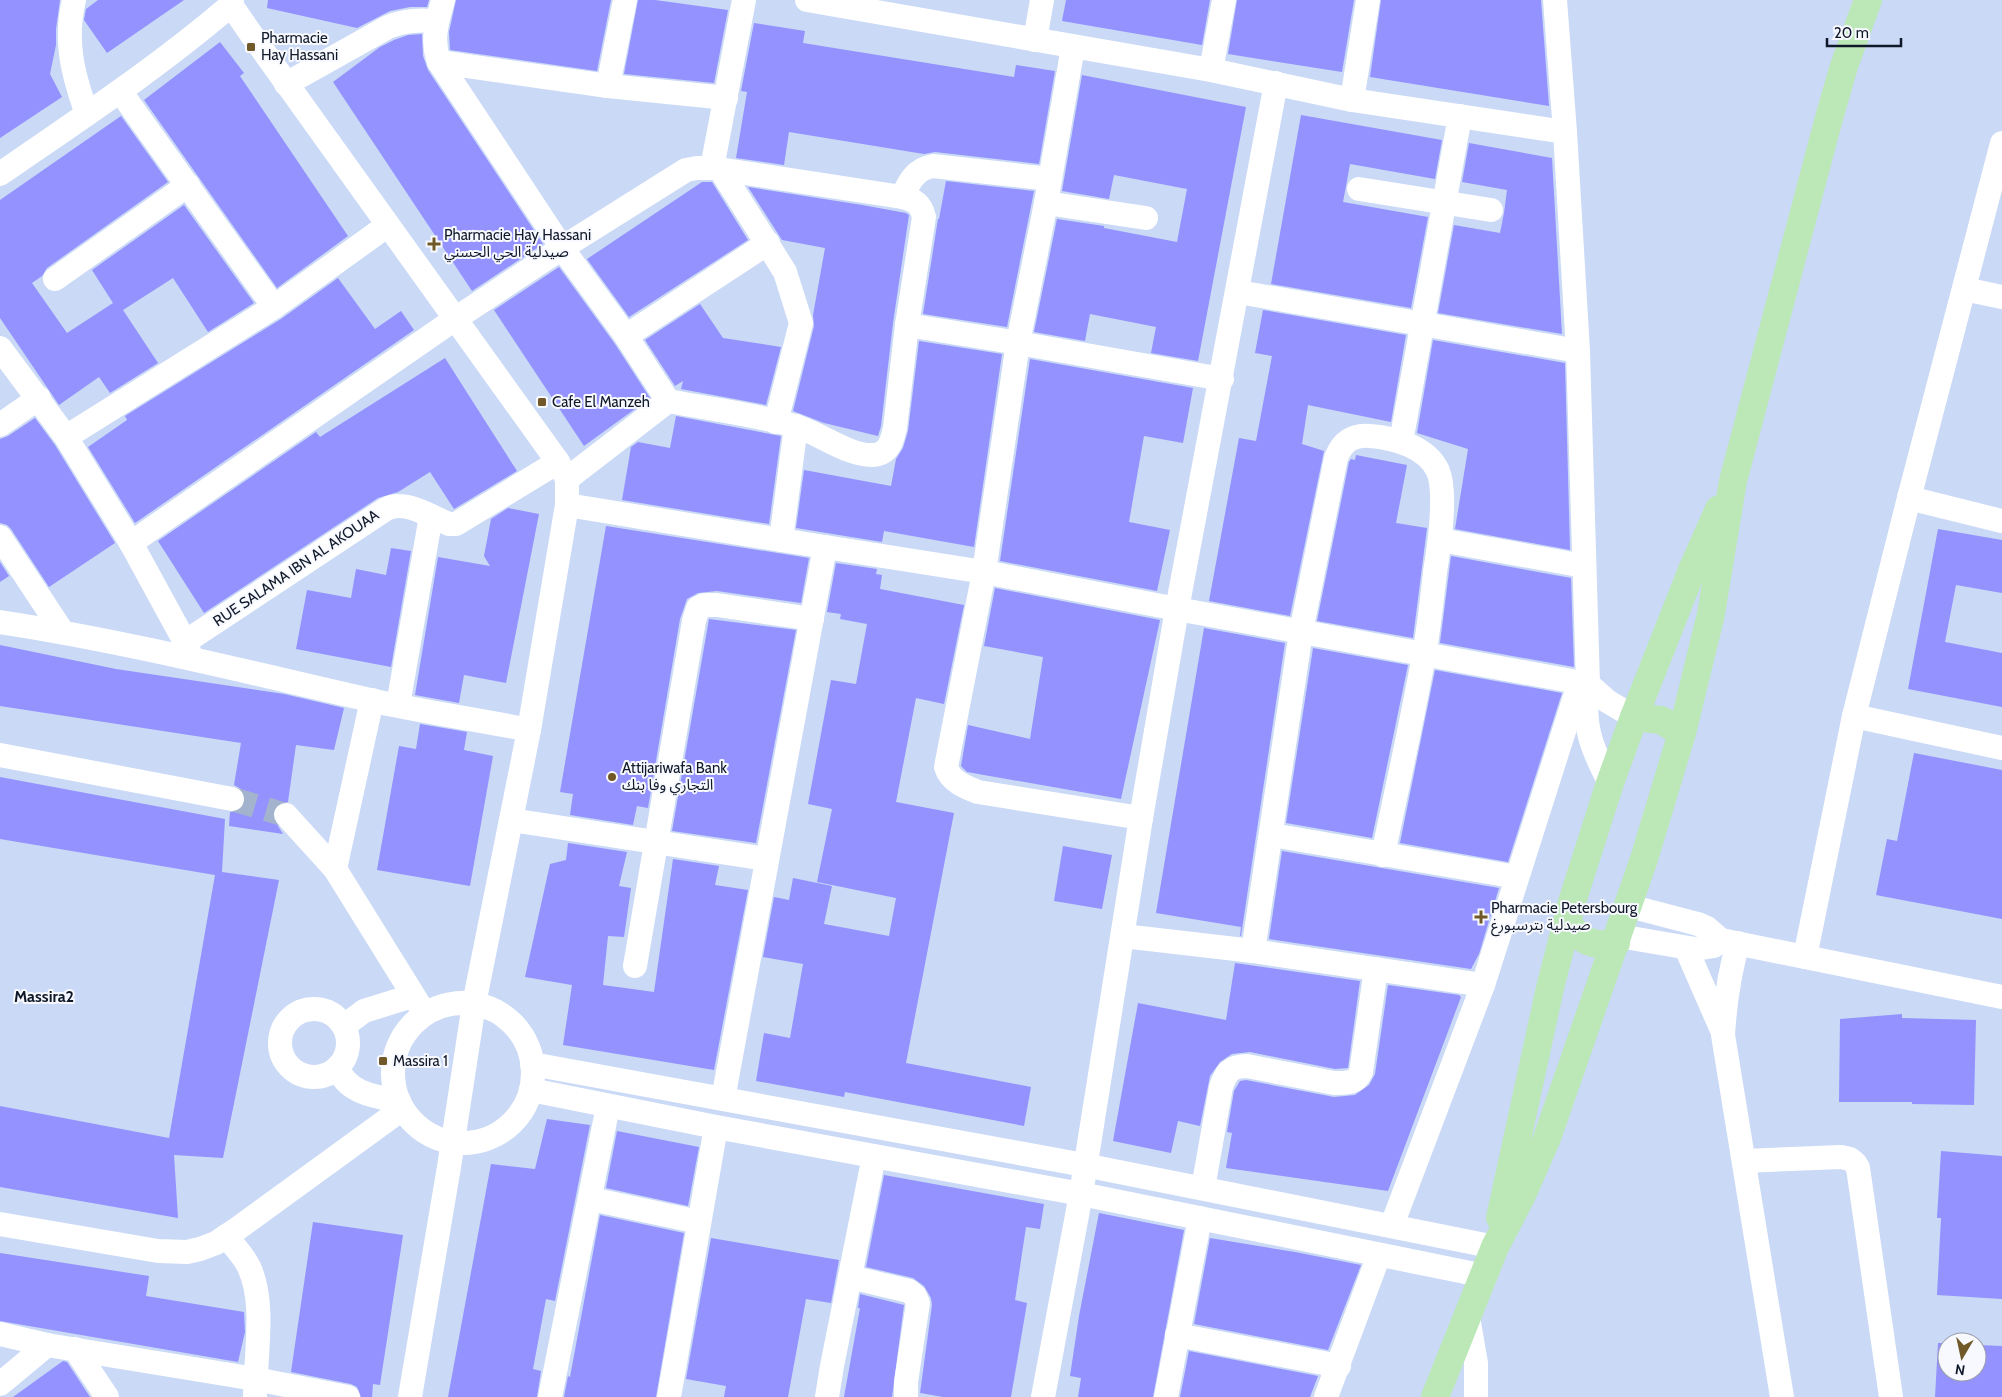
<svg xmlns="http://www.w3.org/2000/svg" width="2002" height="1397" viewBox="0 0 2002 1397" font-family="Cabin,'Noto Sans Arabic',sans-serif">
	<style>
		.building { fill: #9392fe }
		.lines { fill: none; stroke-linecap: round; stroke-linejoin: round }
		.minor-tunnel { stroke: #a4b3cd; stroke-width: 24; stroke-dasharray: 24 12; stroke-linecap: butt }
		.minor { stroke: #fff; stroke-width: 24 }
		.major { stroke: #bce8b8; stroke-width: 28 }
		.poi-dot { fill: #715829; stroke: #f7f9fe; stroke-width: 2 }
		.labels { text-anchor: middle; dominant-baseline: central; stroke-width: 4; stroke-linejoin: round; paint-order: stroke }
		.poi-label { font-size: 15px; fill: #10192a; stroke: #f7f9fe; text-anchor: start }
		.street-label { font-size: 15px; fill: #10192a; stroke: #f7f9fe }
		.neighbourhood-label { font-size: 16px; font-weight: bold; fill: #10192a; stroke: #f7f9fe }
	</style>
	<rect width="100%" height="100%" fill="#c9d9f6"/>
	<!-- building -->
	<g class="building">
		<polygon points="0,0 60,0 56,29 56,45 50,74 62,97 0,138"/>
		<polygon points="98,0 184,0 107,53 84,20 86,9"/>
		<polygon points="268,0 429,0 427,7 410,7 390,11 357,28 267,8"/>
		<polygon points="456,0 611,0 597,71 450,50 449,32"/>
		<polygon points="638,0 655,0 728,10 714,83 624,74"/>
		<polygon points="1066,0 1210,0 1202,45 1062,21"/>
		<polygon points="1237,0 1354,0 1342,72 1228,54"/>
		<polygon points="1381,0 1541,0 1549,106 1370,77"/>
		<polygon points="754,23 805,31 803,43 1014,77 1016,65 1055,71 1039,164 935,152 924,154 789,132 784,165 736,158 747,92 741,91"/>
		<polygon points="422,34 423,56 428,70 543,244 472,291 333,82 380,47 394,40 408,35"/>
		<polygon points="220,42 244,73 240,76 348,236 277,288 144,100"/>
		<polygon points="1082,75 1246,107 1198,361 1151,353 1156,327 1090,314 1085,341 1034,332 1057,219 1104,226 1104,228 1177,242 1187,189 1114,175 1109,199 1062,191"/>
		<polygon points="1301,115 1442,140 1435,179 1350,164 1346,186 1343,202 1428,217 1411,308 1271,284"/>
		<polygon points="121,116 168,182 47,268 42,276 32,283 67,333 113,303 92,270 184,205 254,303 208,332 173,278 123,310 158,363 110,393 99,377 59,405 0,318 0,200"/>
		<polygon points="1469,143 1552,158 1562,334 1438,313 1454,225 1500,233 1504,213 1507,190 1462,182"/>
		<polygon points="946,181 1034,191 1007,327 923,314 938,219 939,219"/>
		<polygon points="702,182 712,182 748,240 629,317 587,259"/>
		<polygon points="748,187 862,205 906,213 909,215 893,323 881,426 878,436 824,423 793,411 814,326 813,315 825,248 782,240"/>
		<polygon points="559,267 615,344 650,398 584,446 494,310"/>
		<polygon points="338,278 375,329 401,311 414,330 135,523 88,447 127,420 125,416 281,319"/>
		<polygon points="700,304 723,338 781,347 766,405 681,389 683,381 675,386 645,340"/>
		<polygon points="1263,310 1406,335 1391,422 1308,405 1302,444 1324,451 1290,616 1209,601 1239,438 1256,441 1272,356 1255,353"/>
		<polygon points="1433,340 1565,363 1570,550 1455,529 1468,449 1417,433"/>
		<polygon points="919,341 1002,354 974,547 884,531 882,542 796,528 804,470 891,486 896,459 903,448 908,431"/>
		<polygon points="445,358 517,471 454,509 430,472 398,492 378,498 204,613 158,541 316,432 320,437"/>
		<polygon points="1030,359 1193,388 1183,443 1144,436 1129,522 1170,530 1157,591 1000,561"/>
		<polygon points="676,416 781,436 769,524 622,500 631,447 638,442 670,448"/>
		<polygon points="35,418 55,445 115,543 49,587 11,529 7,525 0,523 0,439 8,436"/>
		<polygon points="1356,455 1407,465 1396,523 1427,528 1413,638 1317,621 1349,462 1351,459 1355,460"/>
		<polygon points="508,508 539,514 506,683 464,675 459,703 415,695 438,557 490,566 484,556 491,519"/>
		<polygon points="606,526 809,558 801,603 717,591 698,593 687,599 680,619 648,808 637,806 633,825 570,815 573,794 560,792"/>
		<polygon points="1938,529 2002,540 2002,593 1956,585 1945,642 2002,653 2002,707 1908,689"/>
		<polygon points="391,548 411,551 391,667 296,649 307,590 351,598 356,569 386,575"/>
		<polygon points="1451,556 1571,578 1574,667 1440,643"/>
		<polygon points="0,562 9,576 0,582"/>
		<polygon points="836,563 877,569 876,574 882,575 880,589 964,605 944,704 916,698 896,802 954,813 906,1063 1031,1087 1024,1126 845,1092 844,1097 756,1081 764,1033 790,1038 803,964 763,957 774,897 789,900 793,878 832,886 824,924 889,936 896,898 817,882 832,809 808,804 831,680 856,684 867,624 840,619 841,614 827,612"/>
		<polygon points="995,588 1160,620 1121,799 967,772 961,766 968,725 1030,739 1043,657 984,646"/>
		<polygon points="709,619 796,630 756,843 672,831"/>
		<polygon points="1204,628 1285,643 1241,936 1240,936 1241,927 1156,913"/>
		<polygon points="0,645 116,669 284,694 344,708 334,750 296,745 288,802 277,805 273,811 273,818 283,834 229,826 230,812 237,812 242,808 246,801 245,794 241,789 234,785 241,743 0,706"/>
		<polygon points="1313,648 1408,665 1372,838 1286,823"/>
		<polygon points="1435,670 1562,693 1508,862 1400,843"/>
		<polygon points="420,724 467,732 464,750 493,756 470,886 377,870 399,746 416,749"/>
		<polygon points="1914,753 2002,770 2002,919 1876,895 1887,839 1897,841"/>
		<polygon points="0,777 225,819 222,872 279,880 223,1158 174,1155 178,1218 0,1187 0,1106 169,1138 215,875 0,839"/>
		<polygon points="568,843 627,852 619,886 631,888 624,937 608,936 603,985 654,992 673,859 719,866 715,885 748,890 714,1070 563,1045 572,985 525,977 550,864 566,860"/>
		<polygon points="1063,846 1112,855 1102,909 1054,901"/>
		<polygon points="1282,851 1499,888 1479,954 1471,969 1269,939"/>
		<polygon points="1235,963 1360,981 1348,1068 1335,1069 1250,1052 1232,1054 1220,1062 1210,1076 1200,1126 1178,1121 1171,1153 1113,1141 1138,1003 1226,1020"/>
		<polygon points="1388,985 1459,995 1461,997 1388,1191 1226,1168 1232,1133 1227,1132 1234,1091 1240,1081 1246,1080 1334,1097 1355,1095 1369,1085 1375,1074"/>
		<polygon points="1902,1014 1902,1018 1976,1020 1974,1105 1912,1104 1912,1102 1839,1102 1840,1019"/>
		<polygon points="547,1119 590,1125 555,1301 546,1299 533,1369 541,1371 537,1397 448,1397 491,1164 535,1169"/>
		<polygon points="617,1131 699,1147 688,1206 606,1188"/>
		<polygon points="1941,1151 2002,1156 2002,1299 1937,1295 1941,1218 1937,1218"/>
		<polygon points="884,1175 1044,1204 1040,1229 1026,1227 1015,1300 1027,1303 1011,1397 943,1397 920,1393 932,1305 931,1298 924,1286 913,1278 866,1267"/>
		<polygon points="1099,1213 1184,1230 1153,1397 1078,1397 1081,1378 1070,1376 1079,1316"/>
		<polygon points="600,1215 684,1233 656,1397 564,1397 568,1376 570,1377"/>
		<polygon points="313,1222 403,1235 380,1385 373,1384 372,1397 361,1397 357,1387 351,1384 291,1372"/>
		<polygon points="711,1238 839,1260 831,1303 806,1299 788,1397 724,1397 726,1386 686,1379"/>
		<polygon points="1210,1238 1295,1252 1361,1265 1328,1350 1194,1324"/>
		<polygon points="0,1253 149,1276 146,1296 244,1312 245,1332 238,1362 0,1321"/>
		<polygon points="860,1294 904,1305 892,1397 844,1397 860,1308 858,1308"/>
		<polygon points="1938,1343 1947,1343 1947,1372 1977,1372 1977,1345 2002,1346 2002,1397 1935,1397"/>
		<polygon points="1189,1351 1318,1376 1310,1397 1180,1397"/>
		<polygon points="63,1361 67,1362 90,1397 13,1397"/>
	</g>
	<g class="lines">
		<!-- minor-tunnel -->
		<polyline class="minor-tunnel" points="232,799 286,815"/>
		<!-- minor -->
		<g class="minor">
			<path d="M74,0C64,41 73,75 87,114"/>
			<polyline points="232,0 231,5 249,31 558,462 567,479 567,505 529,730 474,1004 449,1167 410,1397"/>
			<path d="M443,0C437,22 431,39 439,62L562,248L626,336L668,401L567,479"/>
			<polyline points="807,0 1211,70 1352,100 1565,132"/>
			<path d="M1555,0L1565,132L1578,351L1588,684C1582,724 1591,748 1610,783"/>
			<polyline points="1035,40 1042,0"/>
			<path d="M1073,47L1046,203L1018,343L984,572L946,767C950,781 965,787 978,792L1141,818"/>
			<polyline points="439,62 608,86 726,98"/>
			<polyline points="1211,70 1224,0"/>
			<path d="M286,84L388,27C405,20 419,20 437,21"/>
			<polyline points="608,86 625,0"/>
			<polyline points="120,91 274,307"/>
			<polyline points="1352,100 1368,0"/>
			<polyline points="712,168 744,0"/>
			<polyline points="720,169 785,272 801,323 776,422"/>
			<path d="M0,174C78,120 159,67 231,5"/>
			<polyline points="1359,189 1491,210"/>
			<path d="M902,197C909,182 915,169 933,166L1050,179"/>
			<polyline points="1046,203 1146,218"/>
			<polyline points="55,279 188,185"/>
			<polyline points="1964,289 2002,297"/>
			<polyline points="1238,292 1578,351"/>
			<polyline points="907,325 1018,343 1222,379"/>
			<polyline points="626,336 768,243"/>
			<polyline points="0,348 66,437 131,543 185,642"/>
			<polyline points="0,425 39,398"/>
			<polyline points="66,437 274,307 388,225"/>
			<polyline points="1401,442 1460,116"/>
			<polyline points="1909,498 2002,521"/>
			<polyline points="567,505 781,540 984,572 1177,609 1588,684 1607,701 1634,717"/>
			<polyline points="0,537 62,631"/>
			<polyline points="781,540 796,426"/>
			<polyline points="1440,540 1584,566"/>
			<path d="M131,543L455,319L562,248L686,170L697,168H712L902,197C915,200 921,204 924,217L907,325L895,428C892,441 889,454 873,455C848,456 820,433 795,426C754,414 710,409 668,401"/>
			<path d="M0,622C125,641 247,672 370,700C422,712 476,719 529,730"/>
			<path d="M192,658L185,642L386,509C405,499 431,517 449,524H456L558,462"/>
			<polyline points="398,705 431,516"/>
			<polyline points="1854,716 2002,748"/>
			<polyline points="0,755 232,799"/>
			<polyline points="286,815 335,869 425,1014"/>
			<polyline points="511,820 767,859"/>
			<polyline points="1272,835 1517,877"/>
			<polyline points="335,869 372,700"/>
			<polyline points="1629,906 1698,924 1707,928 1721,940 2002,997"/>
			<polyline points="1123,936 1253,951 1483,985"/>
			<polyline points="1619,936 1695,949 1714,946 1721,940"/>
			<path d="M1738,943C1729,974 1725,1003 1723,1035L1782,1397"/>
			<polyline points="1686,948 1721,1028"/>
			<path d="M1253,951L1301,632L1336,458C1342,442 1353,434 1370,436C1395,438 1427,447 1438,471C1447,493 1439,548 1435,572C1432,600 1429,628 1424,655C1412,722 1397,788 1383,855"/>
			<polyline points="1805,957 1854,716 1909,498 2002,143"/>
			<polyline points="635,966 694,621 698,608 704,605 717,605 812,619"/>
			<circle cx="463" cy="1073" r="70"/>
			<circle cx="314" cy="1043" r="34"/>
			<polyline points="344,1026 364,1011 412,996"/>
			<polyline points="532,1064 1084,1165 1495,1247"/>
			<path d="M338,1067C345,1093 377,1097 399,1101"/>
			<polyline points="531,1090 716,1127 1081,1194 1485,1276"/>
			<polyline points="723,1099 825,547"/>
			<polyline points="1744,1161 1841,1157 1850,1159 1855,1163 1858,1168 1891,1397"/>
			<path d="M1203,1188L1221,1087C1226,1072 1231,1066 1247,1066L1334,1083C1346,1083 1356,1084 1361,1072L1376,969"/>
			<polyline points="591,1199 699,1222"/>
			<polyline points="0,1224 158,1251 187,1252 200,1249 216,1243 237,1229 402,1109"/>
			<polyline points="1392,1225 1483,985 1579,684"/>
			<path d="M226,1236C234,1246 244,1256 249,1267C266,1303 255,1358 255,1397"/>
			<polyline points="850,1277 909,1291 915,1296 918,1303 906,1382 906,1397"/>
			<polyline points="1468,1317 1476,1363 1476,1397"/>
			<polyline points="0,1334 47,1345 255,1379 348,1397"/>
			<polyline points="1177,1335 1339,1366"/>
			<polyline points="75,1349 107,1397"/>
			<polyline points="0,1384 47,1345"/>
			<polyline points="550,1397 608,1106"/>
			<polyline points="669,1397 716,1127"/>
			<polyline points="827,1397 832,1366 874,1156"/>
			<polyline points="1043,1397 1081,1194 1141,818 1177,609 1276,83"/>
			<polyline points="1166,1397 1200,1218"/>
			<polyline points="1326,1397 1379,1255"/>
		</g>
		<!-- major -->
		<g class="major">
			<polyline points="1634,717 1661,720 1682,733"/>
			<path d="M1567,921C1578,940 1594,948 1616,943"/>
			<polyline points="1500,1218 1550,988 1572,902 1610,783 1634,717 1692,570 1719,509"/>
			<polyline points="1435,1397 1495,1247 1523,1193 1547,1138 1644,859 1682,733 1711,614 1733,481 1829,118 1844,66 1868,0"/>
		</g>
	</g>
	<!-- markers -->
	<g class="poi-dot">
		<rect x="246" y="42" width="10" height="10" rx="2.5"/>
		<path d="M431.5 236.5h5v5h5v5h-5v5h-5v-5h-5v-5h5z"/>
		<rect x="537" y="397" width="10" height="10" rx="2.5"/>
		<circle cx="612" cy="777" r="5"/>
		<path d="M1478.5 909.5h5v5h5v5h-5v5h-5v-5h-5v-5h5z"/>
		<rect x="378" y="1056" width="10" height="10" rx="2.5"/>
	</g>
	<g class="labels">
		<!-- poi labels -->
		<g class="poi-label">
			<text x="261" y="38">Pharmacie<tspan x="261" dy="17">Hay Hassani</tspan></text>
			<text x="444" y="235">Pharmacie Hay Hassani<tspan x="444" dy="17">صيدلية الحي الحسني</tspan></text>
			<text x="552" y="402">Cafe El Manzeh</text>
			<text x="622" y="768">Attijariwafa Bank<tspan x="622" dy="17">التجاري وفا بنك</tspan></text>
			<text x="1491" y="908">Pharmacie Petersbourg<tspan x="1491" dy="17">صيدلية بترسبورغ</tspan></text>
			<text x="393" y="1061">Massira 1</text>
		</g>
		<!-- street labels -->
		<g class="street-label">
			<text transform="translate(296 568) rotate(-34)">RUE SALAMA IBN AL AKOUAA</text>
		</g>
		<!-- neighbourhood labels -->
		<g class="neighbourhood-label">
			<text x="44" y="996">Massira2</text>
		</g>
	</g>
	<!-- north arrow -->
	<g transform="translate(1962 1357) rotate(189)"><circle r="24" fill="#f7f9fe" stroke="#9b9fa9"/>
	<path d="M0-4L9 19L0 12L-9 19Z" fill="#715829"/>
	<text y="-8" font-size="14" font-weight="bold" text-anchor="middle" fill="#10192a">N</text>
	</g>
	<!-- scale -->
	<path d="M1827 38v8h74v-8" fill="none" stroke="#10192a" stroke-width="2.5"/>
	<text x="1834" y="38" font-size="15" fill="#10192a" stroke="#f7f9fe" stroke-width="4" paint-order="stroke">20 m</text>
</svg>
